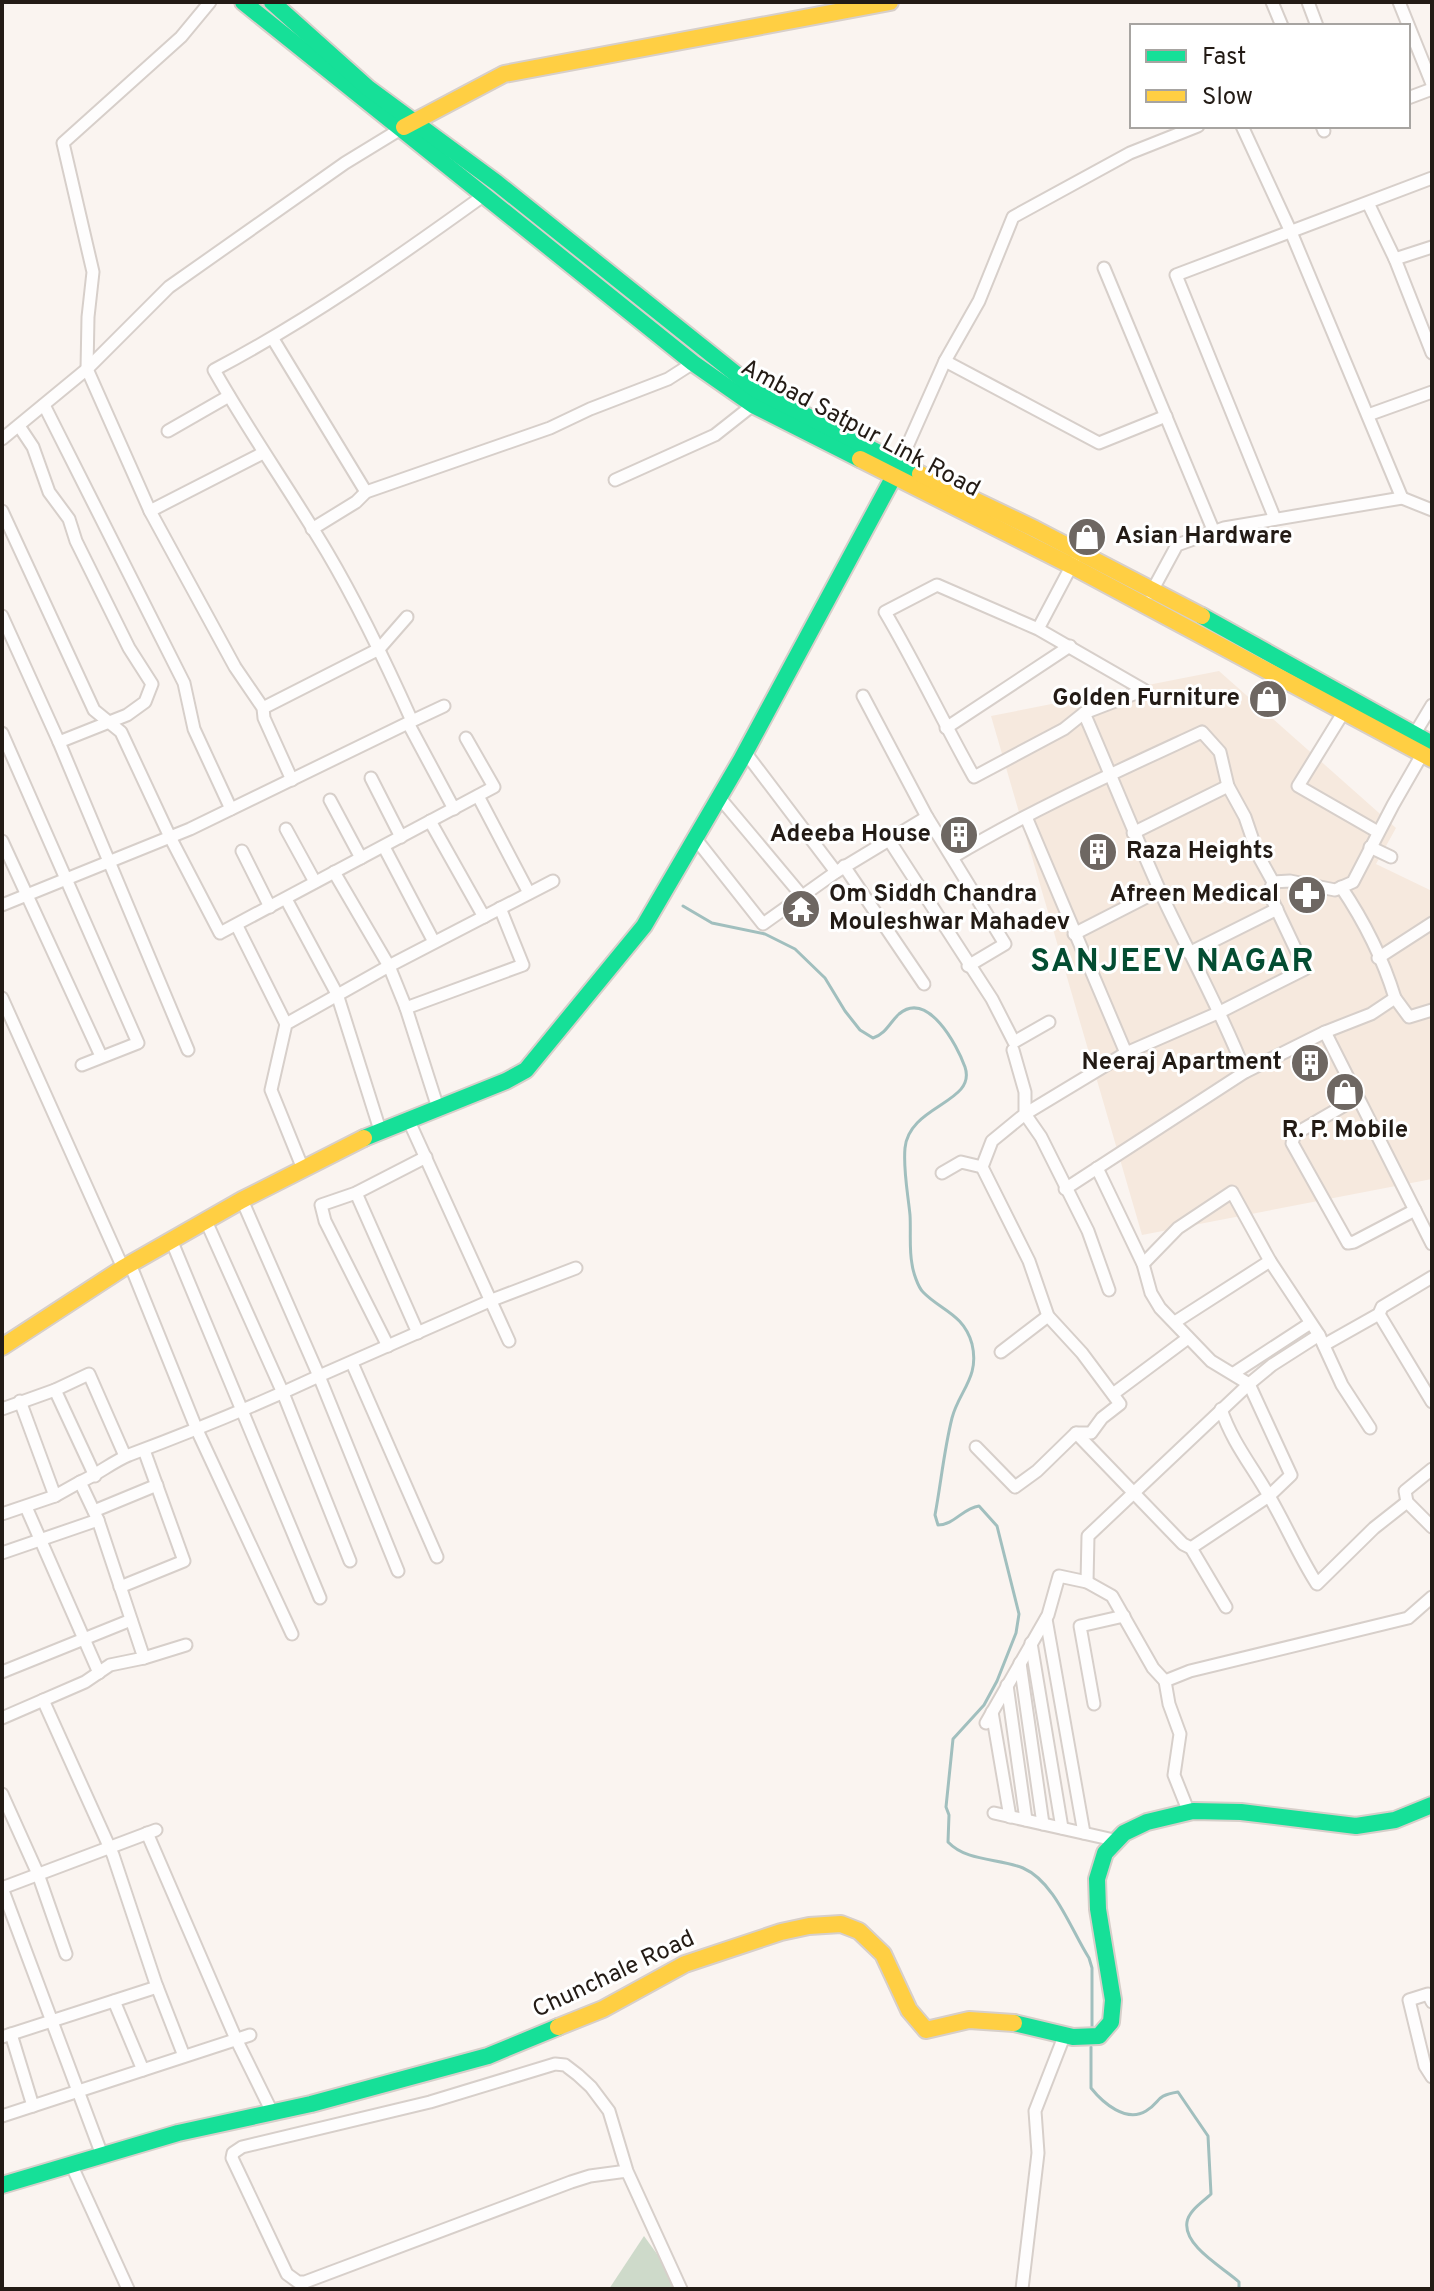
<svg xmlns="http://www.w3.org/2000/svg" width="1434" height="2291" viewBox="0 0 1434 2291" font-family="Overpass,sans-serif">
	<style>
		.commercial { fill: #f6e9de }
		.forest { fill: #cedaca }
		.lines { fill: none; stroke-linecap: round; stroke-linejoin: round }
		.stream { stroke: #a1bfbe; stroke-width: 3 }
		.street-casing { stroke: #d7cfca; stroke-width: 15 }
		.fast-casing { stroke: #d7cfca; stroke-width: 20 }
		.slow-casing { stroke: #d7cfca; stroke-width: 20 }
		.street { stroke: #fefdfd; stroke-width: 11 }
		.fast { stroke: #16e098; stroke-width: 16 }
		.slow { stroke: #ffcf43; stroke-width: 16 }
		.labels { text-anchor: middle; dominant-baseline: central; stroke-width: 6; stroke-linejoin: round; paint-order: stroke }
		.street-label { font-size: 24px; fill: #231b15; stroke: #fff }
		.poi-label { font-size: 24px; font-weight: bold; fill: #231b15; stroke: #fff; text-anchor: end }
		.district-label { font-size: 32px; font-weight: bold; letter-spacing: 2px; fill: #044d32; stroke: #fff }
	</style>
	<rect width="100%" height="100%" fill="#faf4f0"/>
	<!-- commercial -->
	<polygon class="commercial" points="1219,671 1396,828 1376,864 1432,891 1432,1179 1142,1235 991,716"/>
	<!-- forest -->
	<polygon class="forest" points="644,2236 670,2272 674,2289 609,2289"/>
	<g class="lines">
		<!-- stream -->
		<g class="stream">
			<path d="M683,906L712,923L765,934L795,949L825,978L845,1011L860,1030L873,1038C886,1034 890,1022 899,1014C928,990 957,1045 965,1067C977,1103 909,1105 905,1148C903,1170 908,1194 910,1215C911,1231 909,1249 912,1264C913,1272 918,1287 923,1292C940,1310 964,1314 972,1344C980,1377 959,1391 952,1418C944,1450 941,1483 935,1515L938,1525C954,1525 963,1508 979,1506L997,1526L1019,1614L1016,1633L997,1681L984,1705L953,1739L946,1807L949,1815L948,1842C967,1862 999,1858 1023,1868C1055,1882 1071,1930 1089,1958L1092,1968V2029"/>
			<path d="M1091,2047V2088C1103,2103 1126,2123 1146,2111C1162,2101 1154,2096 1178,2092L1208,2136L1211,2194C1203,2202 1189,2210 1187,2222C1183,2246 1224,2268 1239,2282V2289"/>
		</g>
		<!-- street casing -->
		<g class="street-casing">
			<g id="street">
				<polyline points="210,2 181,37 63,143 93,272 88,317 87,369 150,511 235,667 263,708 264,718 292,780"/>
				<polyline points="1272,2 1282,26"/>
				<polyline points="1308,2 1317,26"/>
				<polyline points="1399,2 1432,84"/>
				<polyline points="1408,98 1432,89"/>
				<polyline points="1242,126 1291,232 1402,498"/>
				<polyline points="1322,126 1324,131"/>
				<polyline points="1368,203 1395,259 1432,353"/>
				<polyline points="1395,259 1432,247"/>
				<polyline points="1104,268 1214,532"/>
				<polyline points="273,339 366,492"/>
				<polyline points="945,361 1099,443 1166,416"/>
				<polyline points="44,405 184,683 194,729 231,809"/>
				<polyline points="1368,415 1432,392"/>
				<polyline points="19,426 33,447 49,492 69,519 76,541 129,648 152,684 145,702 127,715 59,742"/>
				<polyline points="168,431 229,396"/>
				<polyline points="2,439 87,369 169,287 345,163 399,130"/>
				<polyline points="897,469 945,361 979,301 1013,217 1130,153 1198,126"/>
				<polyline points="615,480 715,435 753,405"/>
				<polyline points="2,511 94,710 121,732 170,837 220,933 494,787 466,738"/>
				<polyline points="150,511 263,453"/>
				<polyline points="1275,519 1176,275 1432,178"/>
				<polyline points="312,529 356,502 366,492 550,428 590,409 668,379 693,363"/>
				<polyline points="1151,593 1177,545 1224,528 1402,498 1432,510"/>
				<polyline points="2,616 59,742 188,1050"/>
				<path d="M1038,629L937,585L885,612C917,666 943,722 974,777L1064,729L1084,713L1144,690L1038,629L1074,561"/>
				<polyline points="863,696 927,817"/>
				<path d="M444,706L412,721C386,663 359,606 327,552C290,490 249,432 214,370C309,320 397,258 483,196"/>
				<polyline points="263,708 379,649 407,617"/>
				<path d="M1084,713C1111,775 1136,838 1164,900C1191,957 1222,1013 1245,1072L1325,1032L1371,1014L1395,998L1409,1017L1432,1010"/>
				<polyline points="1343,713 1298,786 1378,832"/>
				<polyline points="408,723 454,809"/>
				<polyline points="946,728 1070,646"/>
				<polyline points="2,733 138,1043 82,1065"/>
				<polyline points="1414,735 1432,705"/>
				<polyline points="745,752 836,872 927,817 1005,944 968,966"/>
				<polyline points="371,778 401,837"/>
				<polyline points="478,796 529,893"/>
				<polyline points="719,797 802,896"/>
				<polyline points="330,800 361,858"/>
				<polyline points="1026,817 1126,1053 1220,1012 1305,969 1269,893 1273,882"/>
				<polyline points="430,821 484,917"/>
				<polyline points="286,829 315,882"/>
				<polyline points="1133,833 1228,786"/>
				<polyline points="695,838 763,924 836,872"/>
				<polyline points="889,840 992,999 1014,1042 1049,1022"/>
				<polyline points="2,841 101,1056"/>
				<polyline points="384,847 434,942"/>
				<polyline points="1370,847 1391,857"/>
				<polyline points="242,851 270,907"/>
				<path d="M953,857C1033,809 1118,771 1202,732L1220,752L1228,786L1245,817L1258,855L1273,882L1290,881L1335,890L1353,882L1393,805L1424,751"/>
				<polyline points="844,866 924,984"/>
				<polyline points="334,872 389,966 406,1008 438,1108"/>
				<path d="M1341,887C1364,921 1383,959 1395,998"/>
				<polyline points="286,899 337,994 380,1130"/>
				<polyline points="2,905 190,829 412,721"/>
				<polyline points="237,926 286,1024"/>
				<polyline points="1074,934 1160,890"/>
				<polyline points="1189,953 1277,909"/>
				<polyline points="1378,958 1432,923"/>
				<polyline points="2,998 123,1268"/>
				<polyline points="406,1008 523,965 500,908"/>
				<polyline points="1325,1032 1432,1244"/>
				<polyline points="1357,1098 1295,1134 1292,1143 1348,1243 1354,1242 1415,1210"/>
				<polyline points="408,1119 509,1341"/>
				<polyline points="1097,1168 1143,1264 1151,1293 1160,1308 1211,1361 1249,1384 1291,1475 1269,1496 1191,1548"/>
				<polyline points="303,1169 271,1090 286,1024 389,966 553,881"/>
				<polyline points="942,1173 961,1162 982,1167"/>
				<polyline points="1065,1189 1245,1072"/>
				<polyline points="356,1193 418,1333"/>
				<polyline points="206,1221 283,1393 350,1561"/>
				<polyline points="172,1242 320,1598"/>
				<polyline points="130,1264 197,1430 292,1634"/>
				<polyline points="1143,1264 1178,1228 1232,1192 1270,1261 1319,1335 1342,1385 1370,1428"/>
				<polyline points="1109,1290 1088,1231 1041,1137 1025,1114 1126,1053"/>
				<polyline points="1379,1314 1432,1402"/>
				<polyline points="1175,1322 1270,1261"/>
				<polyline points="1324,1345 1379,1314 1382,1307 1432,1277"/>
				<polyline points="388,1346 325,1221 321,1205 356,1193 426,1157"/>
				<polyline points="1001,1352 1048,1316"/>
				<polyline points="352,1363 437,1557"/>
				<polyline points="1234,1373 1309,1324"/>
				<polyline points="55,1390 95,1476"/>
				<polyline points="1113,1394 1188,1338"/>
				<polyline points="20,1401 55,1496"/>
				<polyline points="2,1409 55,1390 89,1374 125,1456"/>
				<path d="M1221,1409C1232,1442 1252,1466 1269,1496C1286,1525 1299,1556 1317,1584L1374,1528L1407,1502"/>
				<polyline points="1076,1433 1183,1544 1191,1548 1226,1607"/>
				<polyline points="976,1447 1015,1487 1037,1471 1076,1433 1091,1433 1102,1418 1120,1404 1082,1353 1048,1316 1029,1261 982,1167 992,1141 1025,1114 1025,1092 1013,1050"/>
				<polyline points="1432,1469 1405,1491 1407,1502 1432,1527"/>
				<polyline points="26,1507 99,1673"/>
				<polyline points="94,1511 157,1485"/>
				<polyline points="2,1514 55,1496 80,1482"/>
				<polyline points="2,1553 98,1520"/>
				<polyline points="398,1571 319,1376 492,1300 576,1268"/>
				<polyline points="1087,1582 1088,1536 1249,1384 1272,1365 1319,1335"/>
				<polyline points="120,1587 184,1561 144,1450"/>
				<polyline points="1046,1619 1084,1833"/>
				<polyline points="1031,1643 1062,1828"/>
				<polyline points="144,1658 186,1645"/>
				<polyline points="1020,1663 1043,1824"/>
				<polyline points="2,1672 131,1620"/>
				<polyline points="1007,1685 1026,1820"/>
				<polyline points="43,1700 113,1855 156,1984 184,2056"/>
				<polyline points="1094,1704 1080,1626 1124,1616"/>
				<polyline points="992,1712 1010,1817"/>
				<path d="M2,1718L85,1682L110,1665L144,1658L98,1520L80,1482C97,1475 112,1462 129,1455C193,1431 257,1405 319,1376L242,1200"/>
				<polyline points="986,1723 1048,1615 1059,1576 1087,1582 1112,1596 1153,1668 1165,1681"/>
				<polyline points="2,1794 38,1874 66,1954"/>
				<polyline points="1188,1810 1174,1775 1180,1734 1169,1704 1165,1681 1190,1671 1408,1618 1432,1597"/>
				<polyline points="994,1813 1114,1840"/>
				<polyline points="147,1833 236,2039 272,2112"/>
				<polyline points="2,1888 102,2155"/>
				<polyline points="2,1888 156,1830"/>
				<polyline points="114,2001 143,2070"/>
				<polyline points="1432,2002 1428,1994 1409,2000 1425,2066 1432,2077"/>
				<polyline points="11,2034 33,2106"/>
				<polyline points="2,2037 157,1987"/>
				<polyline points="2,2116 250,2035"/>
				<polyline points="71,2164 128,2289"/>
				<polyline points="627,2171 590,2176 571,2182 305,2282 298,2282 287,2274 232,2158 233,2153 242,2147 430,2102 555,2064 565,2065 578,2075 591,2087 609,2111 627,2171 681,2289"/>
				<polyline points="1022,2289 1038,2153 1035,2111 1065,2034"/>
			</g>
		</g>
		<!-- fast casing -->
		<g class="fast-casing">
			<g id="fast">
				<polyline points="243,2 693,363 753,405 860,459"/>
				<polyline points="272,2 368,88 497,183 756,390 920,474"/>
				<polyline points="1202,616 1432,744"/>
				<polyline points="364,1138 506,1081 526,1070 644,926 741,760 894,476"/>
				<polyline points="1014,2023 1073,2037 1099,2036 1111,2022 1113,2000 1098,1909 1097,1879 1105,1853 1124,1833 1147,1822 1193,1811 1241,1812 1356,1826 1395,1820 1432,1805"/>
				<polyline points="2,2185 178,2133 311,2104 488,2056 558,2027"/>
			</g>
		</g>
		<!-- slow casing -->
		<g class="slow-casing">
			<g id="slow">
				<polyline points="404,127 504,74 890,2"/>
				<polyline points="860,459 1072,566 1432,759"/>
				<polyline points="920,474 1035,529 1202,616"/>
				<polyline points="2,1347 123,1268 242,1200 364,1138"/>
				<polyline points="558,2027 603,2009 685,1964 781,1932 809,1926 841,1924 859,1931 883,1954 909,2010 926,2030 969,2020 1014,2023"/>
			</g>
		</g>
		<!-- street -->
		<use href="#street" class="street"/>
		<!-- fast -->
		<use href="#fast" class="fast"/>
		<!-- slow -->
		<use href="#slow" class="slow"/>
	</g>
	<!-- icons -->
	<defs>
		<g id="shop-disc" transform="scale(2)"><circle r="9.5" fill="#6e6762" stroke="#fff"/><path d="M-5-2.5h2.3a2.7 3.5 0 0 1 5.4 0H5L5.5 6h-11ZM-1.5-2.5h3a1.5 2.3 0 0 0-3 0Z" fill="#fff"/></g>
		<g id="building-disc" transform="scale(2)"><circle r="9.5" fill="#6e6762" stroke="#fff"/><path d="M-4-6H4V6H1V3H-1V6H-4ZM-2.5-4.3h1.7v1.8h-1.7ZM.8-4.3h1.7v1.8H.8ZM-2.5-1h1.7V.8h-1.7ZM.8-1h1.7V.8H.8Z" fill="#fff"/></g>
		<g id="pharmacy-disc" transform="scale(2)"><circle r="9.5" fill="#6e6762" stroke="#fff"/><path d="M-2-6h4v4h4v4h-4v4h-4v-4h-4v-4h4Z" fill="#fff"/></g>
		<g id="temple-disc" transform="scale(2)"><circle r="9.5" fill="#6e6762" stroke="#fff"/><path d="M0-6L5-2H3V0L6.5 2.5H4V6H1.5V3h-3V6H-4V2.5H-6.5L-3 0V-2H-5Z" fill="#fff"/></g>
	</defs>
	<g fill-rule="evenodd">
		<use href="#shop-disc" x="1087" y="537"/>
		<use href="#shop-disc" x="1268" y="699"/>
		<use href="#building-disc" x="959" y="835"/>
		<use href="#building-disc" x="1098" y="852"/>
		<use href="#pharmacy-disc" x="1307" y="895"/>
		<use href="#temple-disc" x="801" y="909"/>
		<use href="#building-disc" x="1310" y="1063"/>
		<use href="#shop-disc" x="1345" y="1092"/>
	</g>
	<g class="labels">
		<!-- street labels -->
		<g class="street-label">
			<text transform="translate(860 429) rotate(28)">Ambad Satpur Link Road</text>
			<text transform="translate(614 1975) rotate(-25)">Chunchale Road</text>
		</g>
		<!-- poi labels -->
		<g class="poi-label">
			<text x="1115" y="537" text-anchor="start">Asian Hardware</text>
			<text x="1240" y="699">Golden Furniture</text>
			<text x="931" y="835">Adeeba House</text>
			<text x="1126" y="852" text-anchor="start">Raza Heights</text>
			<text x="829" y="895" text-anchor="start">Om Siddh Chandra<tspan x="829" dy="28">Mouleshwar Mahadev</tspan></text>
			<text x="1279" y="895">Afreen Medical</text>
			<text x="1282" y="1063">Neeraj Apartment</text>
			<text x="1345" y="1131" text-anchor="middle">R. P. Mobile</text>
		</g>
		<!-- district labels -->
		<g class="district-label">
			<text x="1173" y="963">SANJEEV NAGAR</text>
		</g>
	</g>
	<!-- border -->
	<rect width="1434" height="2291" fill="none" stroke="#231b15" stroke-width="8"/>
	<!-- legend -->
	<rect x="1130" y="24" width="280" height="104" fill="#ffffff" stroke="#a7a4a1" stroke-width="2"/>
	<rect x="1146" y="50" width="40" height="12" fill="#16e098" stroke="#a7a4a1" stroke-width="2"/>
	<text x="1202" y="64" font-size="24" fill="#231b15">Fast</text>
	<rect x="1146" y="90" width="40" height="12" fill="#ffcf43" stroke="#a7a4a1" stroke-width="2"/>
	<text x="1202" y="104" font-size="24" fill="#231b15">Slow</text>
</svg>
